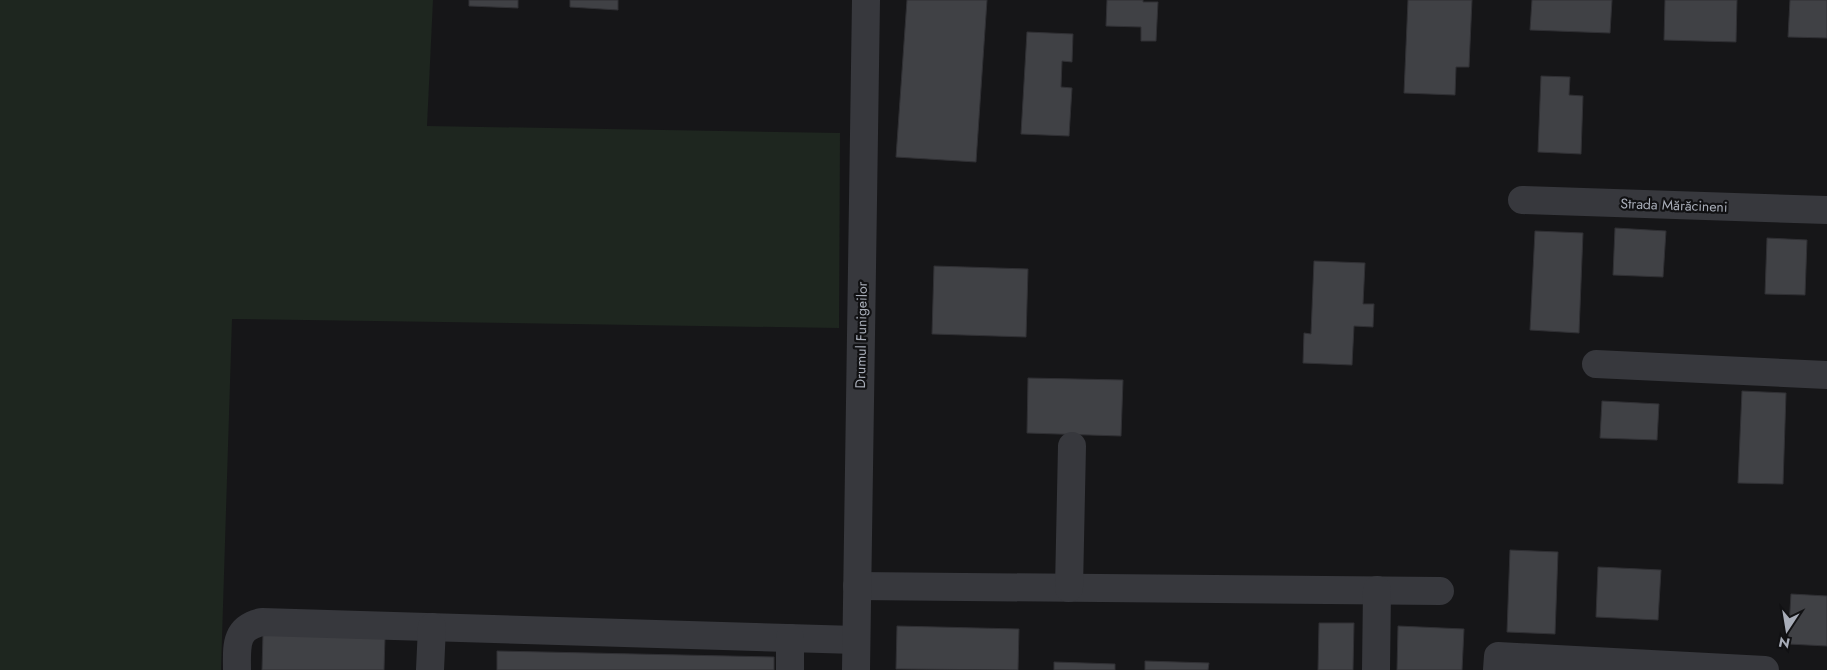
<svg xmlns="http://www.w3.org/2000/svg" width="1827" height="670" viewBox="0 0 1827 670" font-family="Jost,sans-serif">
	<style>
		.green { fill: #1e261f }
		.building { fill: #404145; stroke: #303034 }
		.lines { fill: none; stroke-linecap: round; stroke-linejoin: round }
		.minor { stroke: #37383d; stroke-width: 28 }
		.labels { text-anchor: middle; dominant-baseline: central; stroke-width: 4.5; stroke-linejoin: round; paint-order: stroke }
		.street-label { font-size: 14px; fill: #a8adb8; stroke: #111113 }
	</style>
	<rect width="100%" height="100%" fill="#161618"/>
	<!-- green -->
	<polygon class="green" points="0,0 433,0 427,126 840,133 839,328 232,319 221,670 0,670"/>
	<!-- building -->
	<g class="building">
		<polygon points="469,0 518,0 518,8 469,6"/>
		<polygon points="570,0 618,0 618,10 570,7"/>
		<polygon points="907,0 987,0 976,162 896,157"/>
		<polygon points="1107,0 1143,0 1143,2 1158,2 1156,41 1141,41 1141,27 1106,26"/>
		<polygon points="1408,0 1472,0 1469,67 1456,67 1455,95 1404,93"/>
		<polygon points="1532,0 1612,0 1610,33 1530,30"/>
		<polygon points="1665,0 1737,0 1736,42 1664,40"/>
		<polygon points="1790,0 1827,0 1827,38 1788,37"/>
		<polygon points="1027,32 1073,34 1072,62 1062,61 1061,87 1072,88 1069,136 1021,134"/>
		<polygon points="1541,76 1570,77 1569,95 1583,96 1581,154 1538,152"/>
		<polygon points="1615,228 1666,231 1663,277 1613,275"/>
		<polygon points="1535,231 1583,233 1579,333 1530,330"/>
		<polygon points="1767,238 1807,240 1805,295 1765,294"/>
		<polygon points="1314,261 1365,263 1363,304 1374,304 1373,327 1354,326 1352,365 1303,363 1304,333 1311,334"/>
		<polygon points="934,266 1028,269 1026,337 932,334"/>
		<polygon points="1028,378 1123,380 1121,436 1027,433"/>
		<polygon points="1742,391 1786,393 1783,484 1738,483"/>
		<polygon points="1602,401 1659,404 1657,440 1600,438"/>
		<polygon points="1510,550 1558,552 1555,634 1507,632"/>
		<polygon points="1598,567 1661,570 1658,620 1596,617"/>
		<polygon points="1791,594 1827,596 1827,646 1788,644"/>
		<polygon points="1319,623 1354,623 1353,670 1318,670"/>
		<polygon points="897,626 1019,629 1018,670 896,669"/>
		<polygon points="1398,626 1464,629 1462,670 1397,670"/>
		<polygon points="263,634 385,637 384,670 262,670"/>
		<polygon points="497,651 774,657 774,670 497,670"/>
		<polygon points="1145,661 1209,663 1208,670 1145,670"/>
		<polygon points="1054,662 1115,664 1115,670 1054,670"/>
	</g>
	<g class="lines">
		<!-- minor -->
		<g class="minor">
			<polyline points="1522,200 1827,210"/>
			<polyline points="1596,364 1827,375"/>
			<polyline points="857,586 1440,591"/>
			<polyline points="1069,588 1072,446"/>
			<path d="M237,670C237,647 234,628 262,622L856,640"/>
			<polyline points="430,670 432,627"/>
			<polyline points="790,670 790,638"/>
			<polyline points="856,670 866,0"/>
			<polyline points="1376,670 1377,590"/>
			<polyline points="1497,670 1498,656 1765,670"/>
		</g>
	</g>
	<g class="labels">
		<!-- street labels -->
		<g class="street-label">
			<text transform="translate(1674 205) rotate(2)">Strada Mărăcineni</text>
			<text transform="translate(861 335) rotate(-89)">Drumul Funigeilor</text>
		</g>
	</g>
	<!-- north arrow -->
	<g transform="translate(1787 630) rotate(192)" stroke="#111113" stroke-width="4" paint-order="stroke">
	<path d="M0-4L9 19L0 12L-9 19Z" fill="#a8adb8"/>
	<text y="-8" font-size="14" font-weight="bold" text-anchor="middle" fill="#a8adb8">N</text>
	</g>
</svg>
